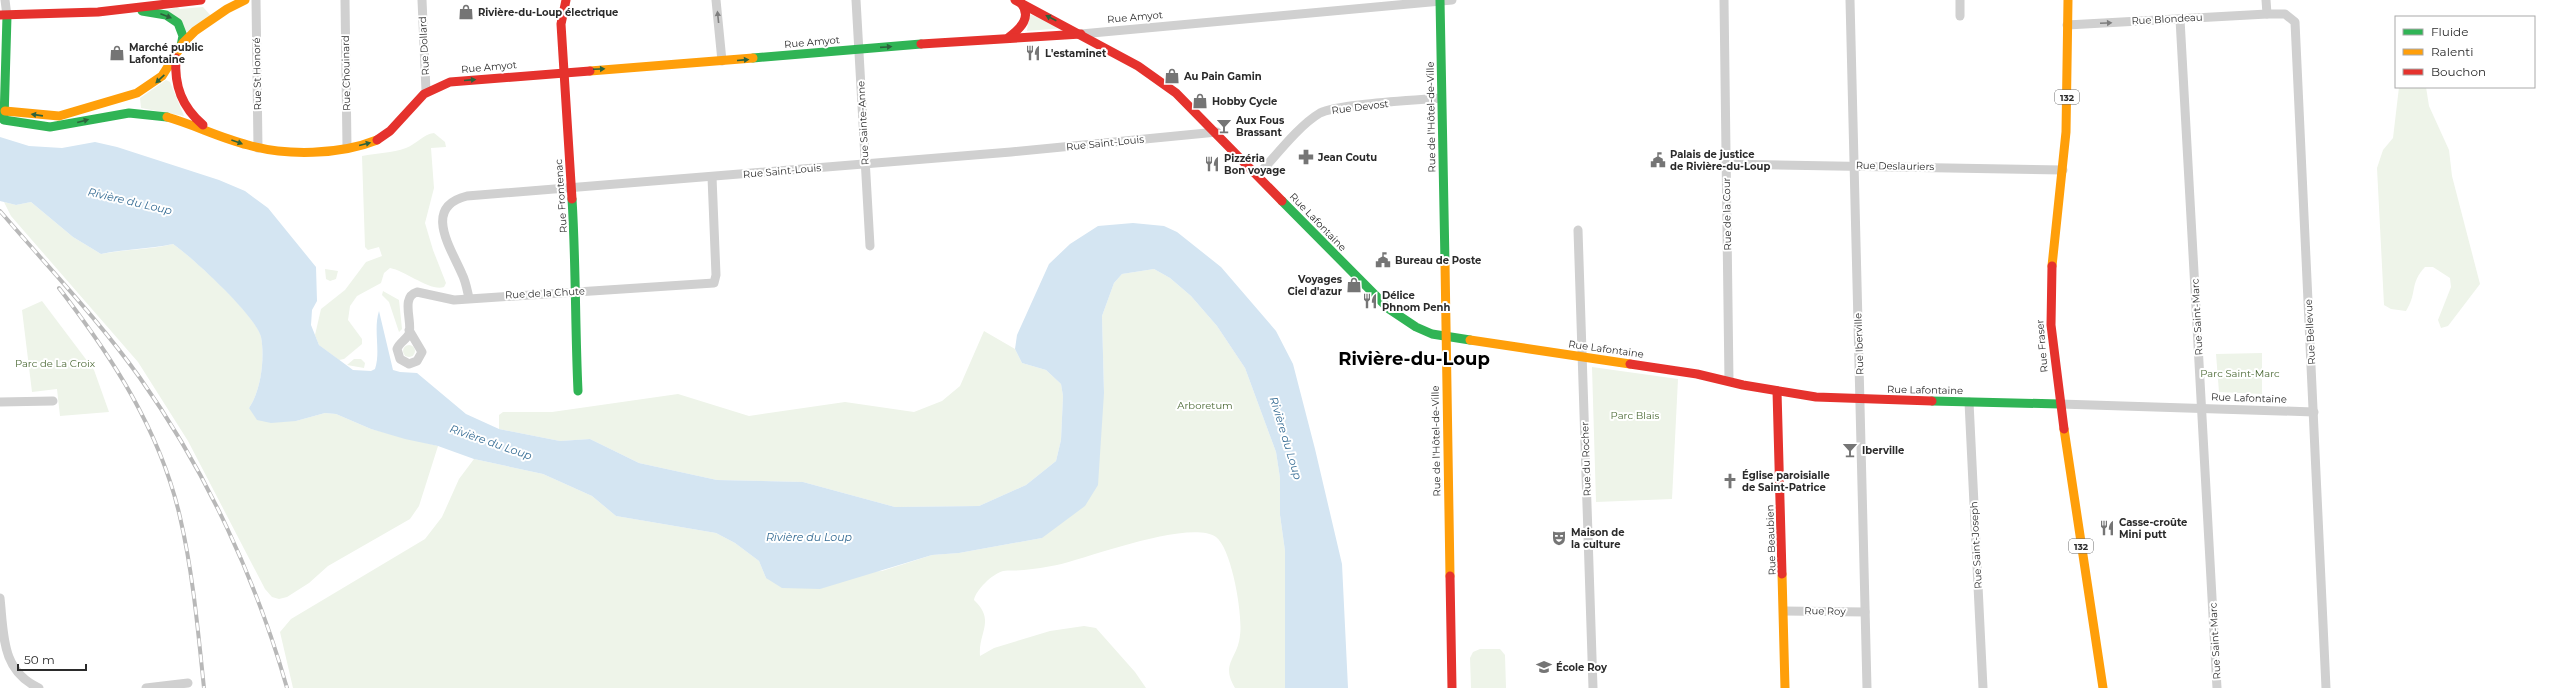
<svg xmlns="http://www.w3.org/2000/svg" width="2551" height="688" viewBox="0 0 2551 688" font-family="Montserrat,sans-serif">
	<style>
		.green { fill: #eef4e9 }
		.water { fill: #d4e5f2 }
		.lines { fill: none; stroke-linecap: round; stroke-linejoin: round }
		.street { stroke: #d0d0d0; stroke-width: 9 }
		.fast { stroke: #30b455; stroke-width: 9 }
		.slow { stroke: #ff9f0a; stroke-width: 9 }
		.jam { stroke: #e5322d; stroke-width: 9 }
		.rail-casing { stroke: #b8b8b8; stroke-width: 4 }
		.rail { stroke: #fff; stroke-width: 2.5; stroke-dasharray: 8; stroke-linecap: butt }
		.oneway { fill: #2d623c }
		.oneway2 { fill: #7e7e7e }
		.labels { text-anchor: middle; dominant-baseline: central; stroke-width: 4; stroke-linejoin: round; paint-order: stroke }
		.shield { fill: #fff; stroke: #6b6b6b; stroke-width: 1 }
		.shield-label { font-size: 9px; font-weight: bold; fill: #2b2b2b }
		.poi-label { font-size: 10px; font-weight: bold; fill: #2b2b2b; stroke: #fff; text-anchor: start }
		.street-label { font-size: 10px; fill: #2b2b2b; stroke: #fff }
		.park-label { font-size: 10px; fill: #4c6a36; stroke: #fff }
		.water-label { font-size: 11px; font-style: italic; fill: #346b93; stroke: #fff }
		.town-label { font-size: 18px; font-weight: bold; fill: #000; stroke: #fff }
	</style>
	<rect width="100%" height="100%" fill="#fff"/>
	<!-- green -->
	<g class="green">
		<polygon points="177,7 180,9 203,7 211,16 187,32 167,10"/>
		<polygon points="1029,14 1064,28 1027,31"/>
		<polygon points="166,80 170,82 184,116 141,108 140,98"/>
		<path d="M2399,87H2426L2429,106L2449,150L2452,176L2480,284L2448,326L2441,328L2438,320L2451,287L2450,278L2433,267H2425C2409,284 2418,292 2406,311L2391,309L2384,305L2377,168L2383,150L2393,138Z"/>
		<path d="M434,133L445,142L446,147L431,148L434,188L425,223L433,250L446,283L444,287C431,292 406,271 390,268L384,273L381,283L357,296L350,306L348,320L362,339V344L344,359L339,360L319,345L315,335L321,309L345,290L366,262L382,256L379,247L368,250L365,247L362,156C377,153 392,153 406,148C417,144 423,134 434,133Z"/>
		<path d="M4,202L16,205L31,202L73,237L101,254C125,249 149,250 173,244C192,257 256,315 261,337C265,358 261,391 249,408L296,421L325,413L336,414L371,429L438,446L419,506L410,519L328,566L309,583L287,597L279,599L272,597L265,589L188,441L138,362L11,216Z"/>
		<polygon points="325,269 338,271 336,279 330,281 326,279"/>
		<path d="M1154,269L1170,278L1191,296L1217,326L1245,368L1276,452L1280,478V515L1285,551V688H1235C1220,663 1238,659 1240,635C1243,616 1232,549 1216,537C1189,519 1089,558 1057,565C1046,567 1035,569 1024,570C1017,571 1009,570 1003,571C992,574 976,590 974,600C996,621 978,632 980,656L994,648L1050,631L1084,626L1096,628L1135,672L1146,688H293L280,632L291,619L425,539L442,517L459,479L474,459L543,474L592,496L616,516L716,533L735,543L759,561L766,578L882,571L932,555L959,553L1042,538L1104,393L1102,316L1114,283L1122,274Z"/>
		<polygon points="383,291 399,300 402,329 399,332 389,302 382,295"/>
		<polygon points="42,301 94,370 109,412 60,416 57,389 32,392 22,310"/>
		<polygon points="984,331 1015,349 1022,363 1046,370 1061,384 1063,396 1061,440 1056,461 1026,485 979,506 895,507 803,482 717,480 639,463 590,439 560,441 499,429 499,415 503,412 552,412 678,394 749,416 845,402 914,412 942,401 960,386"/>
		<circle cx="409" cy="351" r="6"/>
		<polygon points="2262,353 2262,394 2219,392 2216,354"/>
		<polygon points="354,359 361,359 365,363 364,368 347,365"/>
		<polygon points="1592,367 1678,379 1672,499 1596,502"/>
		<polygon points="1480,649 1500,649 1505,655 1506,688 1471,688 1470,658 1473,652"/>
	</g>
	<!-- water -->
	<path class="water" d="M0,137L29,146L62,148L95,142L117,147L219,180L245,191L268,208L316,267L317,301L312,310L311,325L319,345L353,370L371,371L375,369C381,351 373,330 379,311L393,370L400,372L417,373L466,414L499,429L560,441L590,439L639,463L717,480L803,482L895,507L979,506L1026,485L1056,461L1061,440L1063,396L1061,384L1046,370L1022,363L1015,349L1017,335L1049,264L1070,244L1098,226L1133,223L1164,226L1177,232L1221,267L1276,331L1293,364L1315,449L1342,564L1348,688H1285V551L1280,515V478L1276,452L1245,368L1217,326L1191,296L1170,278L1154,269L1122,274L1114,283L1102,316L1104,393L1098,485L1085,506L1042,538L959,553L932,555L820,589L782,588L766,578L759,561L735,543L716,533L616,516L592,496L543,474L474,459L438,446L405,439L371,429L336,414L325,413L296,421L271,423L257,420L249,408C261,391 265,358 261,337C256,316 192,257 173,244C149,249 125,249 101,254L73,237L31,202L16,205L0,201Z"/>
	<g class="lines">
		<!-- street -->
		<g class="street">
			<polyline points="5,0 7,16"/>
			<polyline points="256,0 258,148"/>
			<polyline points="345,0 347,147"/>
			<polyline points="422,0 426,91"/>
			<polyline points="716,0 722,61"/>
			<polyline points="856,0 870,246"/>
			<polyline points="1724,0 1729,381"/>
			<polyline points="1850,0 1867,688"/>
			<polyline points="1960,0 1960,16"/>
			<polyline points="2266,0 2267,14"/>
			<polyline points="2180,19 2217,688"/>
			<polyline points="2067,25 2267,14 2285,14 2295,22 2326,688"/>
			<polyline points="1081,34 1452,0"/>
			<polyline points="1726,164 2063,170"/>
			<path d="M1258,175C1275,157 1298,126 1320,113C1337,104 1417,100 1441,98"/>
			<polyline points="1578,230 1593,688"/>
			<path d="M469,298C467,290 466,282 462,274C451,248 422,207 467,196L1011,152L1217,132"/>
			<path d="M409,330L422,352L417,361L409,364L400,359L397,349C399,343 406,340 409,334C413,322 400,297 417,292L454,300L714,283L716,275L712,177"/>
			<polyline points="0,402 53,401"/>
			<polyline points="1969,402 1983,688"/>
			<polyline points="2060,404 2314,412"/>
			<path d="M0,598C4,635 1,671 39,688"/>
			<polyline points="1784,611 1865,612"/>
			<polyline points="146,688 188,683"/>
		</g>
		<!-- fast -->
		<g class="fast">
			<polyline points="1440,0 1445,263"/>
			<polyline points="142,11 166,15 178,23 183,36 181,46"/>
			<polyline points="7,16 4,120 50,127 129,113 167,117"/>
			<polyline points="753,58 921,44"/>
			<path d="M572,199C576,263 575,327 578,391"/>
			<polyline points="1282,201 1389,309 1416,327 1432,334 1470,340"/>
			<polyline points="1932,401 2060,404"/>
		</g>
		<!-- slow -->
		<g class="slow">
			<polyline points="590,71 753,58"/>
			<polyline points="5,111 59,116 137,93 162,76 183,43 195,31 227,9 245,0"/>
			<path d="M167,117C195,125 220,138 248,145C286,156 340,155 377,140"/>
			<polyline points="1445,263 1450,576"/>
			<polyline points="2052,266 2066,132 2068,0"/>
			<polyline points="1470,340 1630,364"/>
			<polyline points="2064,429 2103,688"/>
			<polyline points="1782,574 1785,688"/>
		</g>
		<!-- jam -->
		<g class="jam">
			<polyline points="566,0 561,24 572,199"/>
			<polyline points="1015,0 1138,66 1176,93 1282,201"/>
			<polyline points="0,15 98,12 201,0"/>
			<path d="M1009,37C1021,28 1032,17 1021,3"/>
			<polyline points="921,44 1081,34"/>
			<path d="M176,58C174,86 182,107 203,125"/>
			<polyline points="377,140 390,131 424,94 450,82 590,71"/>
			<polyline points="2052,266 2051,325 2064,429"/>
			<polyline points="1630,364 1697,374 1743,385 1816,397 1932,401"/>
			<polyline points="1777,391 1782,574"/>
			<polyline points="1450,576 1452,688"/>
		</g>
		<!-- rail casing -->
		<g class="rail-casing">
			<g id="rail">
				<path d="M0,211C47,266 98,319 140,378C206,471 256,579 287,688"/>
				<path d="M59,288C112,357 160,430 180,517C193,573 198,631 204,688"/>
			</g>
		</g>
		<!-- rail -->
		<use href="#rail" class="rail"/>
	</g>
	<!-- one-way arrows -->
	<defs><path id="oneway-solid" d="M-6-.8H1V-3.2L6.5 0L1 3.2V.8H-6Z"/></defs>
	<g class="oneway">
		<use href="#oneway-solid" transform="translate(166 16) rotate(21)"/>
		<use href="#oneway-solid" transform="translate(1051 18) rotate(-153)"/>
		<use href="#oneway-solid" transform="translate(886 47) rotate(-4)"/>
		<use href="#oneway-solid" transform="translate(743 60) rotate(-5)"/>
		<use href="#oneway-solid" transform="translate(599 69) rotate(-3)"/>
		<use href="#oneway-solid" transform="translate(160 79) rotate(137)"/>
		<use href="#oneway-solid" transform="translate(470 80) rotate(-5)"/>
		<use href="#oneway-solid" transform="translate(37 115) rotate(-172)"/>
		<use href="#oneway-solid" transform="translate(83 121) rotate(-15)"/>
		<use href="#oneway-solid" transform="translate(237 142) rotate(20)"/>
		<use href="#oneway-solid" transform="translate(365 144) rotate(-14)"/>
	</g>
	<g class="oneway2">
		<use href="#oneway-solid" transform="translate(718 17) rotate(-96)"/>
		<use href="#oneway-solid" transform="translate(2106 23) rotate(-3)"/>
	</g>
	<!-- icons -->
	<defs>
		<g id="shop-bare" transform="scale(1.2)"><path d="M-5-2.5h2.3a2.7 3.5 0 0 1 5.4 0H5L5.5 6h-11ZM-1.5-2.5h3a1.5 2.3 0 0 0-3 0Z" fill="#757575" stroke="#fff" stroke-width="2.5" paint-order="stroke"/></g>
		<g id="restaurant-bare" transform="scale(1.2)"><path d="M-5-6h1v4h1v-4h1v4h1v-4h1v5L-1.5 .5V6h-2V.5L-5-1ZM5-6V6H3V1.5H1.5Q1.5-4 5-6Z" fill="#757575" stroke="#fff" stroke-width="2.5" paint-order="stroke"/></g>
		<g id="bar-bare" transform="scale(1.2)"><path d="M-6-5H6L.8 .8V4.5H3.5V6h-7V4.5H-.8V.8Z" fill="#757575" stroke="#fff" stroke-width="2.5" paint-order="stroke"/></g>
		<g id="pharmacy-bare" transform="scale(1.2)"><path d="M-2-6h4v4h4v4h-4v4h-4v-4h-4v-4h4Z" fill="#757575" stroke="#fff" stroke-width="2.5" paint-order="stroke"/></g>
		<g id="civic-bare" transform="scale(1.2)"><path d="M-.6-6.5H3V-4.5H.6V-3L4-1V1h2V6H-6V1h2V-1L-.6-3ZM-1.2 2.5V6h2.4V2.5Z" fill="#757575" stroke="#fff" stroke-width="2.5" paint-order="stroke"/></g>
		<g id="church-bare" transform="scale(1.2)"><path d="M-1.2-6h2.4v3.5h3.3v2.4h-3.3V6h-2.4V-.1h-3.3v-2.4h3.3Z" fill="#757575" stroke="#fff" stroke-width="2.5" paint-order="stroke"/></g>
		<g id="theatre-bare" transform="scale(1.2)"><path d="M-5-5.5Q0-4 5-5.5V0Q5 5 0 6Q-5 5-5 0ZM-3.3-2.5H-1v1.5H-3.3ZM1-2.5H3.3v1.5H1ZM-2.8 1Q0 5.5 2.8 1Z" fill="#757575" stroke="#fff" stroke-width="2.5" paint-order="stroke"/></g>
		<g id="school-bare" transform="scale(1.2)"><path d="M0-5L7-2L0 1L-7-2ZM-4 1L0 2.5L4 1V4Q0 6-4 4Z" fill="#757575" stroke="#fff" stroke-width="2.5" paint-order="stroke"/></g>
	</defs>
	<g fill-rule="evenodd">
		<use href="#shop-bare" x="466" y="12"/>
		<use href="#shop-bare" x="117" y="53"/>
		<use href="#restaurant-bare" x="1033" y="53"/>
		<use href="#shop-bare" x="1172" y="76"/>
		<use href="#shop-bare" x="1200" y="101"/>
		<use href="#bar-bare" x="1224" y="126"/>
		<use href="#pharmacy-bare" x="1306" y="157"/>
		<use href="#civic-bare" x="1658" y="160"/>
		<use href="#restaurant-bare" x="1212" y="164"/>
		<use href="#civic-bare" x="1383" y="260"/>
		<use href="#shop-bare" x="1354" y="285"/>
		<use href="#restaurant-bare" x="1370" y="301"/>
		<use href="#bar-bare" x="1850" y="450"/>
		<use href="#church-bare" x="1730" y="481"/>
		<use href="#restaurant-bare" x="2107" y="528"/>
		<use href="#theatre-bare" x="1559" y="538"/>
		<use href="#school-bare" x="1544" y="667"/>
	</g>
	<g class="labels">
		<!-- shield labels -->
		<g class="shield">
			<rect x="2055" y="90" width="24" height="14" rx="3"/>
			<rect x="2069" y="539" width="24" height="14" rx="3"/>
		</g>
		<g class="shield-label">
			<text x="2067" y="97">132</text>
			<text x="2081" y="546">132</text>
		</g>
		<!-- poi labels -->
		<g class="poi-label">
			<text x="478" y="12">Rivière-du-Loup électrique</text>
			<text x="129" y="47">Marché public<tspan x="129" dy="12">Lafontaine</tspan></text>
			<text x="1045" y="53">L'estaminet</text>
			<text x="1184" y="76">Au Pain Gamin</text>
			<text x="1212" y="101">Hobby Cycle</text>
			<text x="1236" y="120">Aux Fous<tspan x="1236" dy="12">Brassant</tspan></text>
			<text x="1670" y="154">Palais de justice<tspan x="1670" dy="12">de Rivière-du-Loup</tspan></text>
			<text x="1318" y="157">Jean Coutu</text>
			<text x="1224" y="158">Pizzéria<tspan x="1224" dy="12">Bon voyage</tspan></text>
			<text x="1395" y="260">Bureau de Poste</text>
			<text x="1342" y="279" text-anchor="end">Voyages<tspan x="1342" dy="12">Ciel d'azur</tspan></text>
			<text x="1382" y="295">Délice<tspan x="1382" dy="12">Phnom Penh</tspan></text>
			<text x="1862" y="450">Iberville</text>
			<text x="1742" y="475">Église paroisialle<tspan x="1742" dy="12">de Saint-Patrice</tspan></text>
			<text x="2119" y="522">Casse-croûte<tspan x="2119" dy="12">Mini putt</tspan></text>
			<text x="1571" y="532">Maison de<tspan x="1571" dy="12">la culture</tspan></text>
			<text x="1556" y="667">École Roy</text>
		</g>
		<!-- street labels -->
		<g class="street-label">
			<text transform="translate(1135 17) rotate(-5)">Rue Amyot</text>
			<text transform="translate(2167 19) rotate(-3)">Rue Blondeau</text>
			<text transform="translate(812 42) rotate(-5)">Rue Amyot</text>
			<text transform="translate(424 46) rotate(-93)">Rue Dollard</text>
			<text transform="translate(489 67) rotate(-5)">Rue Amyot</text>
			<text transform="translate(346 73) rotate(-91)">Rue Chouinard</text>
			<text transform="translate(257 74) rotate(-91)">Rue St Honoré</text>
			<text transform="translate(1360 107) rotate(-7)">Rue Devost</text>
			<text transform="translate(1431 117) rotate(-91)">Rue de l'Hôtel-de-Ville</text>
			<text transform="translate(863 123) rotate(-93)">Rue Sainte-Anne</text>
			<text transform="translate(1105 143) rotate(-6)">Rue Saint-Louis</text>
			<text transform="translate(1895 166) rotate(1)">Rue Deslauriers</text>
			<text transform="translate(782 171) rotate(-5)">Rue Saint-Louis</text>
			<text transform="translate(561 196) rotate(-94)">Rue Frontenac</text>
			<text transform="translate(1727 214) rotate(-91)">Rue de la Cour</text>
			<text transform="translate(1318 222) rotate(46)">Rue Lafontaine</text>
			<text transform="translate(545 293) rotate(-3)">Rue de la Chute</text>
			<text transform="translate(2197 317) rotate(-93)">Rue Saint-Marc</text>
			<text transform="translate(2310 332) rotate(-93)">Rue Bellevue</text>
			<text transform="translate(1859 344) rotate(-92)">Rue Iberville</text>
			<text transform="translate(2042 346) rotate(-95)">Rue Fraser</text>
			<text transform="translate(1606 349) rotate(8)">Rue Lafontaine</text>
			<text transform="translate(1925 390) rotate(1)">Rue Lafontaine</text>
			<text transform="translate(2249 398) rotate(2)">Rue Lafontaine</text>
			<text transform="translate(1436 441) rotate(-91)">Rue de l'Hôtel-de-Ville</text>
			<text transform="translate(1586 459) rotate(-92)">Rue du Rocher</text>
			<text transform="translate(1771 540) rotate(-92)">Rue Beaubien</text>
			<text transform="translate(1976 545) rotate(-93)">Rue Saint-Joseph</text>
			<text transform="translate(1825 611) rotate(1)">Rue Roy</text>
			<text transform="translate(2215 641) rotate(-93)">Rue Saint-Marc</text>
		</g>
		<!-- park labels -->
		<g class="park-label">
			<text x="55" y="363">Parc de La Croix</text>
			<text x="2240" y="373">Parc Saint-Marc</text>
			<text x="1205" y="405">Arboretum</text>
			<text x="1635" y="415">Parc Blais</text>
		</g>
		<!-- water labels -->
		<g class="water-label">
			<text transform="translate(130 201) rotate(13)">Rivière du Loup</text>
			<text transform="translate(1286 438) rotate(73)">Rivière du Loup</text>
			<text transform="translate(491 442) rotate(19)">Rivière du Loup</text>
			<text x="809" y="537">Rivière du Loup</text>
		</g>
		<!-- town labels -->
		<g class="town-label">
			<text x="1414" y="359">Rivière-du-Loup</text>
		</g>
	</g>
	<!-- legend -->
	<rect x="2395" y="16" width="140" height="72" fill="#ffffff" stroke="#aaaaaa"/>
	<rect x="2403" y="29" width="20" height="6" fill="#30b455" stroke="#aaaaaa"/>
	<text x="2431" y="36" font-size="12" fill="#2b2b2b">Fluide</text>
	<rect x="2403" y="49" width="20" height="6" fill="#ff9f0a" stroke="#aaaaaa"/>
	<text x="2431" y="56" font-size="12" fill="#2b2b2b">Ralenti</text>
	<rect x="2403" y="69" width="20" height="6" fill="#e5322d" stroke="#aaaaaa"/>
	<text x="2431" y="76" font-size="12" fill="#2b2b2b">Bouchon</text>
	<!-- scale -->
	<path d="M18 664v6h68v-6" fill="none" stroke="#2b2b2b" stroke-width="2"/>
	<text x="24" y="664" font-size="12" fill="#2b2b2b" stroke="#ffffff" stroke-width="3" paint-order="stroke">50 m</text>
</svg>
